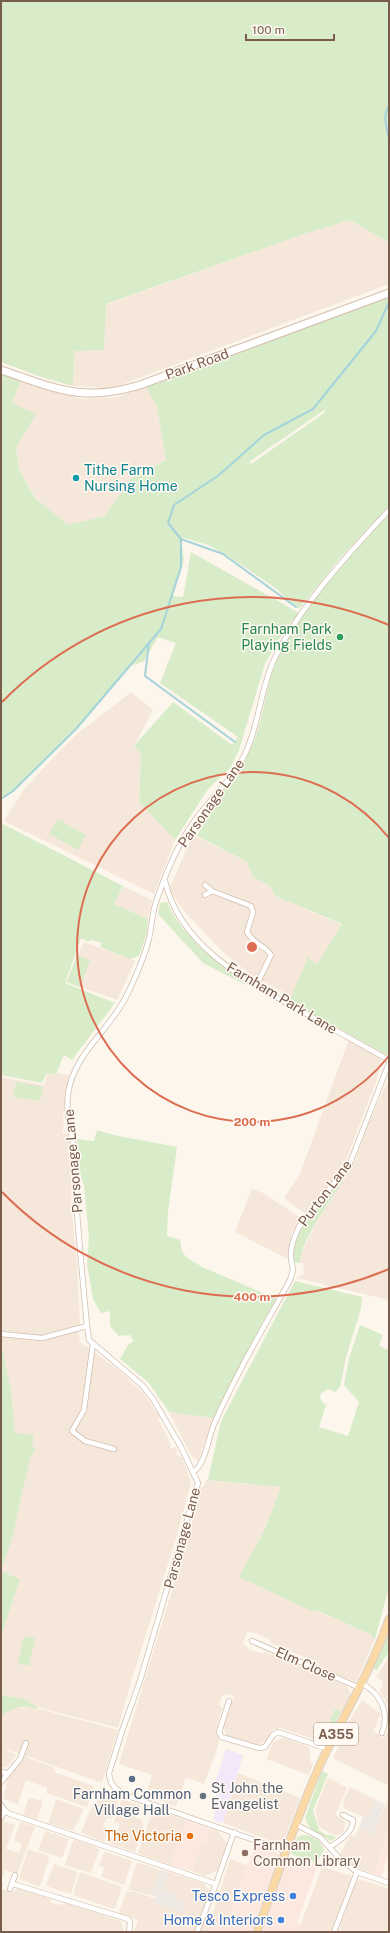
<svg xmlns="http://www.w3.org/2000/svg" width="390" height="1933" viewBox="0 0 390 1933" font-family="'Public Sans',sans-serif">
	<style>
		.residential { fill: #f5e8da }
		.commercial { fill: #fde8e0 }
		.industrial { fill: #efe9e4 }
		.education { fill: #f3e8fa }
		.green { fill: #d8ecc9; fill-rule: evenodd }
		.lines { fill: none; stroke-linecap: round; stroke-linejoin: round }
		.stream { stroke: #a5d3da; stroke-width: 2 }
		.street-casing { stroke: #d1beb0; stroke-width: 6 }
		.secondary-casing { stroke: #d6c0b0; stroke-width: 9 }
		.primary-casing { stroke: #dad1cd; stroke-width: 9 }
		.street { stroke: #fff; stroke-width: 4.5 }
		.secondary { stroke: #fff; stroke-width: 7 }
		.primary { stroke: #fbd9a5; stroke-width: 7 }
		.ring { fill: none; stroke: #dc6d51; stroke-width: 2 }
		.culture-dot { fill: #0f9aa8; stroke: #fffaf3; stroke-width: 1.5 }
		.leisure-dot { fill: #2e9e5b; stroke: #fffaf3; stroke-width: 1.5 }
		.service-dot { fill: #5c6f8a; stroke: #fffaf3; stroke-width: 1.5 }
		.worship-dot { fill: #6b7280; stroke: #fffaf3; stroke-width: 1.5 }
		.food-dot { fill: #e8710a; stroke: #fffaf3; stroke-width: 1.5 }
		.education-dot { fill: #8d6e63; stroke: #fffaf3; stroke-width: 1.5 }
		.shop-dot { fill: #3f7fe0; stroke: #fffaf3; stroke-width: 1.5 }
		.labels { text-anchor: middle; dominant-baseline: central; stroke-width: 3; stroke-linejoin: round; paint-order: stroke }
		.shield { fill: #fffaf3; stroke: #a28b7f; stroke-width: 1 }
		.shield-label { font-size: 13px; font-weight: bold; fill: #7a5c4d }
		.street-label { font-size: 14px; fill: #7a5c4d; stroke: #fffaf3 }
		.culture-label { font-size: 14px; fill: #0d838f; stroke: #fffaf3; text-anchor: start }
		.leisure-label { font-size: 14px; fill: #27864d; stroke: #fffaf3; text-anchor: end }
		.worship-label { font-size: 14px; fill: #5b616d; stroke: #fffaf3; text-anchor: start }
		.service-label { font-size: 14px; fill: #4e5e75; stroke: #fffaf3 }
		.food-label { font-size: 14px; fill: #c56008; stroke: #fffaf3; text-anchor: end }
		.education-label { font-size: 14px; fill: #785e54; stroke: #fffaf3; text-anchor: start }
		.shop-label { font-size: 14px; fill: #366cbe; stroke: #fffaf3; text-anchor: end }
		.centre { fill: #dc6d51; stroke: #fffaf3; stroke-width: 2 }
		.ring-label { font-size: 12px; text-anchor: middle; font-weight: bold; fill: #dc6d51; stroke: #fffaf3; stroke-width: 3; stroke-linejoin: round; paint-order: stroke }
	</style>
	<rect width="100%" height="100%" fill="#fdf6ec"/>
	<!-- residential -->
	<g class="residential">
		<polygon points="350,220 388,242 389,284 113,388 73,386 74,351 104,350 105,305 304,234"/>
		<polygon points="21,380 81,399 118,397 146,387 157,407 166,460 131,478 105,516 68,526 35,497 19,469 16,448 36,414 12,403"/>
		<polygon points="131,692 153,710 134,746 141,755 139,802 175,840 154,894 4,821 24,789 55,756 76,735"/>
		<polygon points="193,835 246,861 253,877 269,885 275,896 342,925 297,999 252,976 220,949 184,911 169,889"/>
		<polygon points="123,886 152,900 148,919 114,904"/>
		<polygon points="84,942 135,961 117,1000 66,982"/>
		<polygon points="349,1039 381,1058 377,1079 340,1176 338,1176 324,1191 306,1214 284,1198 300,1174"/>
		<polygon points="48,1072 69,1075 63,1117 64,1126 62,1133 67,1134 69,1141 72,1168 71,1202 77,1266 80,1324 78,1330 80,1342 117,1369 143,1393 160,1417 158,1419 169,1440 171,1446 169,1449 176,1447 178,1451 175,1453 182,1458 191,1482 177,1535 131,1682 118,1728 37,1707 24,1699 1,1695 1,1636 20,1579 1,1571 12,1539 30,1458 34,1453 15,1433 11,1389 1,1344 1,1077 44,1085"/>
		<polygon points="389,1083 389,1300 296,1278 304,1273 303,1263 300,1263 300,1257 315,1225 355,1161 369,1121 370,1121 386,1084"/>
		<polygon points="252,1189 263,1193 302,1219 291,1234 290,1260 235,1232"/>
		<polygon points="169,1412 213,1418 198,1462 191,1455"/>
		<polygon points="206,1480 281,1487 264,1530 315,1612 315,1610 372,1635 372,1637 375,1639 356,1682 318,1667 319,1663 271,1643 269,1639 258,1634 247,1631 243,1644 251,1650 264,1654 265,1652 346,1686 350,1691 350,1696 341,1712 335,1710 327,1730 313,1739 280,1728 273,1730 266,1741 256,1745 228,1737 223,1727 234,1696 228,1694 222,1696 219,1704 222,1709 216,1730 219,1739 218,1746 204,1784 186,1777 176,1806 146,1796 152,1775 119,1764 189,1535 201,1487 204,1486"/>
		<polygon points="389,1657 389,1707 380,1692 383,1681 376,1677"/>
		<polygon points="362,1700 381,1714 376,1722 378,1723 373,1731 384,1738 389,1730 389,1786 333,1758 341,1741 338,1740"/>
		<polygon points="32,1707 118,1730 102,1783 4,1748 16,1755 7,1767 1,1767 1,1717 8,1710 15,1708"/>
		<polygon points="283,1737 309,1747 311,1763 313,1764 309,1775 267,1759 273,1742"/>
		<polygon points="23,1756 55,1768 54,1772 94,1786 87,1807 46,1793 47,1788 26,1780 18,1804 3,1799 7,1781"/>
		<polygon points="238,1773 300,1798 283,1843 280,1844 223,1823"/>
		<polygon points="328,1778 347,1788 335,1815 346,1822 343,1832 339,1835 333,1835 319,1827 315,1810"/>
		<polygon points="350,1787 376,1800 368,1816 365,1818 344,1808 343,1803"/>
		<polygon points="102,1794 119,1799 112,1819 106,1818 103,1827 108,1829 104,1842 81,1833 88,1814"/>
		<polygon points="29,1797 43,1801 37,1820 23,1815"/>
		<polygon points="389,1797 389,1834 386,1839 374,1874 355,1867 340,1854 351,1835 355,1836 359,1828 374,1835 375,1828"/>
		<polygon points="56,1799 84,1809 73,1831 48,1823"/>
		<polygon points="122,1799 141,1806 136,1818 142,1820 143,1828 135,1852 109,1843 113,1833 117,1834 120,1824 114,1822"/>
		<polygon points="153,1809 186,1820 170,1865 138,1853"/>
		<polygon points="3,1821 15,1825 6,1849 19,1853 22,1844 14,1840 20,1822 35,1827 17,1874 5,1870 2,1878 1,1823"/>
		<polygon points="211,1829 217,1830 227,1843 217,1871 204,1876 192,1871 202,1841 206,1843"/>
		<polygon points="45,1831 69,1839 62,1858 38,1850"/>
		<polygon points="75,1840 96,1847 99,1850 91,1873 65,1865 73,1841"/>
		<polygon points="28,1849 49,1856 48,1862 40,1887 19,1879"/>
		<polygon points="106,1852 132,1861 124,1885 101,1877 104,1868 99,1866 104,1853"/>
		<polygon points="230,1859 248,1866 241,1879 225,1927 210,1922 207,1932 134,1932 138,1920 119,1913 126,1892 134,1892 154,1898 153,1902 181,1911 176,1899 177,1894 163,1890 168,1872 204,1884 211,1892 202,1919 210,1922"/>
		<polygon points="137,1862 160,1870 151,1895 128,1890"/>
		<polygon points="54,1864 78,1872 71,1894 46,1886"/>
		<polygon points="322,1867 352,1876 331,1932 304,1932 299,1929"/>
		<polygon points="80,1872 122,1887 115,1908 113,1909 73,1895"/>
		<polygon points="363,1880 389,1889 389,1932 343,1932 339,1930 356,1881"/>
		<polygon points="17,1888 51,1899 50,1902 59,1905 66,1903 121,1921 124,1932 1,1932 1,1889 13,1892"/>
	</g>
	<!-- commercial -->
	<g class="commercial">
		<polygon points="186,1820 211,1829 206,1843 202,1842 192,1871 170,1865"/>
		<polygon points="388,1834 389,1854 381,1876 374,1874"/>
		<polygon points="256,1844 294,1860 301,1859 318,1865 297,1923 300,1925 299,1929 304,1932 207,1932 210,1922 225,1927 241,1879"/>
	</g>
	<!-- industrial -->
	<g class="industrial">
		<polygon points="376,1800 385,1804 375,1828 374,1835 359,1828 363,1817 368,1816"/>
		<polygon points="160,1870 168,1872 163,1890 177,1894 176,1899 185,1902 181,1912 153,1902 155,1896 151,1895"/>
	</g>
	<!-- education -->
	<polygon class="education" points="226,1749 243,1755 223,1823 214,1820 216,1793 214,1786"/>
	<!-- green -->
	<g class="green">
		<polygon points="1,1 389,1 389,261 388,242 350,220 304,234 106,304 104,350 74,351 73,386 41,377 1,362"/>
		<path d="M389,296V506L340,558L299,609L274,587L231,558L208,545L181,537L184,560L173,596L183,597L191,552L299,613L285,629L265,664L239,750L231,767L208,789L175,840L139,802L141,755L134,746L173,702L232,745L238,737L160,683L176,643L158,637L144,661L131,666L85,720L43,760L42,764L14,791L1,800V374L21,380L12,403L36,414L16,448L19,469L35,498L68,525L105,516L131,478L166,460L157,407L146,387ZM326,409L324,413L251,464L249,462Z"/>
		<path d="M389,515V1056L289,1001L308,957L317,965L342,924L275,896L269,885L253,877L246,861L197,836C204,824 210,811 218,799C230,781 244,766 252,746C263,721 265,692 274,667C293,618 350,551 389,515Z"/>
		<polygon points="58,819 86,835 78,850 49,834"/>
		<polygon points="1,823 123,886 114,904 148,919 147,932 139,956 130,959 100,947 102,943 91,940 88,942 81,938 65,983 115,1003 72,1060 64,1055 56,1074 47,1073 42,1083 1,1075"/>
		<path d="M167,902C182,938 218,963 248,986L203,963L158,914L160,903Z"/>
		<polygon points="77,955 90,960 80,987 67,982"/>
		<polygon points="16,1082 43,1087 40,1101 13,1097"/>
		<path d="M97,1130L118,1136L177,1147L168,1212L167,1236L180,1240C181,1244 181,1250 183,1253C188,1260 196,1262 202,1267L277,1299L261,1325L213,1418L169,1412L148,1382L120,1359L128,1345L134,1341L130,1335L119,1336L110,1326V1311L101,1313L93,1299L87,1264L89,1237L84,1185L79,1171L77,1139L94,1141Z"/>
		<path d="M347,1174C335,1195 300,1240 300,1263L294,1262C292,1255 292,1245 295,1237C302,1221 334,1187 347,1174Z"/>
		<path d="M295,1281L362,1297L361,1308L346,1358L340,1387L335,1392L329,1389L321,1393C319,1398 321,1402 326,1405L319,1427L348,1436L359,1402L344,1385L349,1358L360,1325L383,1335L379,1346L389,1350V1587L375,1639L372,1637V1635L316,1610L314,1612L239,1577L264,1531L281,1487L208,1480L221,1421Z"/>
		<polygon points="1,1344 11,1389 15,1433 34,1435 32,1446 35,1450 30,1458 12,1539 1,1571 20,1579 1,1636"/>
		<polygon points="389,1629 389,1652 376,1671 374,1668"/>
		<polygon points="24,1636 35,1638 29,1666 18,1664"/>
		<path d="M1,1695L24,1699L37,1707V1709C25,1703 10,1708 1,1717Z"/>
		<path d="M335,1709L341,1712C335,1721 332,1734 325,1742C320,1743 316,1744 313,1739L327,1730Z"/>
		<polygon points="322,1771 328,1774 313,1810 319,1830 325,1834 336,1837 331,1841 310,1828 305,1818"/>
		<path d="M301,1835C312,1835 321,1840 324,1850L316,1863L291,1854L297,1838Z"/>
	</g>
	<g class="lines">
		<!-- stream -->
		<g class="stream">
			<path d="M389,106C382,115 387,129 389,139"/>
			<polyline points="181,539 223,554 296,607"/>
			<polyline points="149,642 145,676 235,742"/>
			<polyline points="1,799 13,791 76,729 161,629 181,567 181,539 168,523 174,505 219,475 264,435 313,409 376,331 389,302"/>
		</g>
		<!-- street casing -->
		<g class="street-casing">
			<g id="street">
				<path d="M165,881C180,947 247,981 301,1011C330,1027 360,1044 389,1060"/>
				<path d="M205,885L212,891L251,906L253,912L247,932C254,945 264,944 271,955L256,986"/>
				<polyline points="205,895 212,891"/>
				<polyline points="1,1334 42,1338 87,1326"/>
				<polyline points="93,1343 84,1410 72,1431 85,1441 114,1449"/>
				<path d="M194,1471C205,1465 209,1436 214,1424C236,1374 264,1327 290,1280C295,1266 292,1270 291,1258C290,1247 294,1237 299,1227L350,1163L389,1063"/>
				<polyline points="252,1641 360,1688"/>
				<path d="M363,1684C381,1694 390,1714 382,1733"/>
				<polyline points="229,1701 219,1732 222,1737 259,1748 265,1747 273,1735 278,1732 328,1749"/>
				<polyline points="1,1772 8,1773"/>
				<polyline points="1,1782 20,1759 26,1743"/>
				<polyline points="1,1805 5,1811 10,1814 216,1884"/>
				<polyline points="1,1818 5,1811"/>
				<polyline points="297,1825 320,1837 340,1859 357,1872 389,1883"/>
				<path d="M330,1847C339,1841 353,1833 353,1820L343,1815"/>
				<path d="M286,1851L128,1796C116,1790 110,1786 109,1773L122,1731L140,1681L198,1483L181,1447L153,1399L142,1385L89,1340L87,1326C83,1284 79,1241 76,1199C75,1187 76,1174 76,1162C74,1139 65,1118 68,1094C74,1052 111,1030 128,993C136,976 145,956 149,938C152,926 152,913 156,902C165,875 177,846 193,823C209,800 232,780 245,754C259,725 260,692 273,662C297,609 349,553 389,510"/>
				<polyline points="13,1884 128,1919 130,1922 129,1932"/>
				<polyline points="10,1889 15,1875"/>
				<polyline points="197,1932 216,1884 234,1832"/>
				<polyline points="334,1932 357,1872"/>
			</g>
		</g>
		<!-- secondary casing -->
		<g class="secondary-casing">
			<path id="secondary" d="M1,370C55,388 82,403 140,385L389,293"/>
		</g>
		<!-- primary casing -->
		<g class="primary-casing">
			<path id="primary" d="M257,1932C277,1877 295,1821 319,1767C342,1717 371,1672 389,1619"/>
		</g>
		<!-- street -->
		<use href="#street" class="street"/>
		<!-- secondary -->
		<use href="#secondary" class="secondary"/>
		<!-- primary -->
		<use href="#primary" class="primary"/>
	</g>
	<!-- distance rings -->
	<g class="ring">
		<path d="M389 1056A175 175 0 1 1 389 838"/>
		<path d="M389 1269A350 350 0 0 1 2 1192M2 702A350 350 0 0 1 389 625"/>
	</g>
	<!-- markers -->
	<circle class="culture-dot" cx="76" cy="478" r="4"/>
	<circle class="leisure-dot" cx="340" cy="637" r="4"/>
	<circle class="service-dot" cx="132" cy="1779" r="4"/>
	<circle class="worship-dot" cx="203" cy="1796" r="4"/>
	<circle class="food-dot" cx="190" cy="1836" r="4"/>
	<circle class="education-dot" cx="245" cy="1853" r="4"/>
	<g class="shop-dot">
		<circle cx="293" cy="1896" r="4"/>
		<circle cx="281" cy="1920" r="4"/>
	</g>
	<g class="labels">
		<!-- shield labels -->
		<rect class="shield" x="314" y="1723" width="44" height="22" rx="3"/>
		<g class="shield-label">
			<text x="336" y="1734">A355</text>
		</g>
		<!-- street labels -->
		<g class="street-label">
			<text transform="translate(197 364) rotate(-20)">Park Road</text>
			<text transform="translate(211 803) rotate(-55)">Parsonage Lane</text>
			<text transform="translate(282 998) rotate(31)">Farnham Park Lane</text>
			<text transform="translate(73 1161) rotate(-95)">Parsonage Lane</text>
			<text transform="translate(325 1193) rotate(-53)">Purton Lane</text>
			<text transform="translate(182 1538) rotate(-75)">Parsonage Lane</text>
			<text transform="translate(306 1664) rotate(24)">Elm Close</text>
		</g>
		<!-- culture labels -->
		<g class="culture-label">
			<text x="84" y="470">Tithe Farm<tspan x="84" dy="16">Nursing Home</tspan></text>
		</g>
		<!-- leisure labels -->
		<g class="leisure-label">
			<text x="332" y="629">Farnham Park<tspan x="332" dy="16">Playing Fields</tspan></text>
		</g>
		<!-- worship labels -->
		<g class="worship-label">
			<text x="211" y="1788">St John the<tspan x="211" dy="16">Evangelist</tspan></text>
		</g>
		<!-- service labels -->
		<g class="service-label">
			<text x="132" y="1794">Farnham Common<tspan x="132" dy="16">Village Hall</tspan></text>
		</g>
		<!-- food labels -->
		<g class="food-label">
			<text x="182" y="1836">The Victoria</text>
		</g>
		<!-- education labels -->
		<g class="education-label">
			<text x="253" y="1845">Farnham<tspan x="253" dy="16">Common Library</tspan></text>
		</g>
		<!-- shop labels -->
		<g class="shop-label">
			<text x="285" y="1896">Tesco Express</text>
			<text x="273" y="1920">Home &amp; Interiors</text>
		</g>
	</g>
	<circle cx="252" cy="947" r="6" class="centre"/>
	<g class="ring-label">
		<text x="252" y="1126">200 m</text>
		<text x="252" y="1301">400 m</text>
	</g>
	<!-- border -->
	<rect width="390" height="1933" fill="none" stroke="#7a5c4d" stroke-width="4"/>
	<!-- scale -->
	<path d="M246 34v6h88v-6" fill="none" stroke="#7a5c4d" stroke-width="2"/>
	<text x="252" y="34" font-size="12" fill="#7a5c4d" stroke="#fffaf3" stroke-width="3" paint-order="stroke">100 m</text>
</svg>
